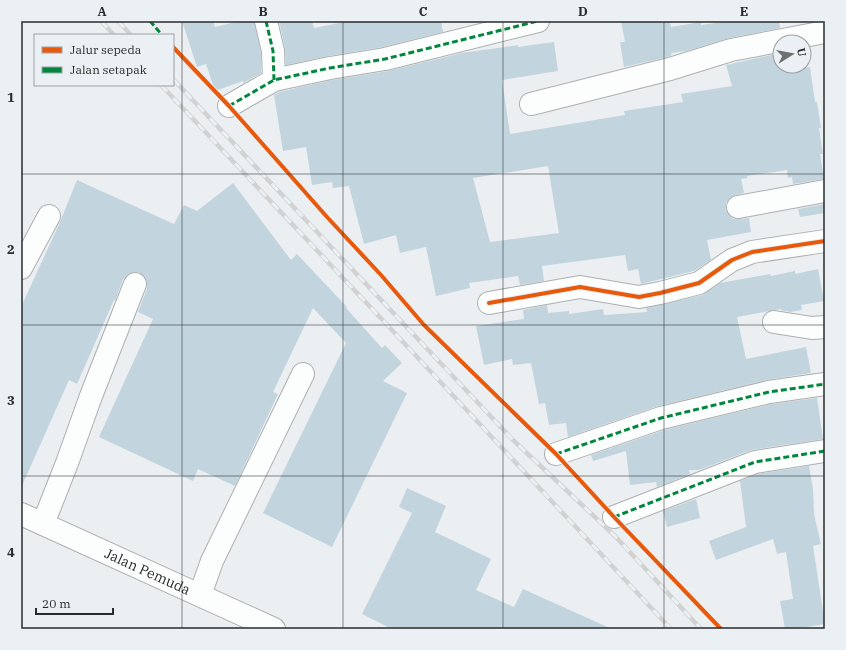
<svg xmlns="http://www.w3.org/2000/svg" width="846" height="650" viewBox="0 0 846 650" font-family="'IBM Plex Serif',serif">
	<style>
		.building { fill: #c2d4de; fill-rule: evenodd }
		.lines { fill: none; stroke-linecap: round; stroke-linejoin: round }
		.minor-casing { stroke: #adafb1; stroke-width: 24 }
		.major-casing { stroke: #adafb1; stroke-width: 24 }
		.minor { stroke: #fcfdfd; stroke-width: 22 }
		.major { stroke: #fcfdfd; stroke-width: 22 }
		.rail-casing { stroke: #d2d2d2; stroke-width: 4.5 }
		.rail { stroke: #eaf0f3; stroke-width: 3; stroke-dasharray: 9; stroke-linecap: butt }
		.quiet { stroke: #00873e; stroke-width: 3; stroke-dasharray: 6 3; stroke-linecap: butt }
		.cycleway-casing { stroke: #eaf0f3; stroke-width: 6 }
		.cycleway { stroke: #e8590c; stroke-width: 4 }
		.grid { fill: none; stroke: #292b2c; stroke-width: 1; stroke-opacity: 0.55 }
		.labels { text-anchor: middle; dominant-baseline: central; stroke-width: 4; stroke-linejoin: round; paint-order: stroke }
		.street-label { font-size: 14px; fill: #292b2c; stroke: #eaf0f3 }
		.neatline { fill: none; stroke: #292b2c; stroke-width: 1.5 }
		.grid-label { font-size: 13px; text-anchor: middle; font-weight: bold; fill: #292b2c }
	</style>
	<rect width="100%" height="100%" fill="#eceff1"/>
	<!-- building -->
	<g class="building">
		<polygon points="182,21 213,21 215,27 240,21 254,21 261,53 261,73 243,83 243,81 215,91 206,64 197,67"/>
		<polygon points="279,21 312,21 314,28 349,21 441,21 443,32 382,47 328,56 286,65 285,48"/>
		<polygon points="621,21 670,21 671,27 701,22 701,25 731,21 779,21 780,28 729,38 686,51 671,53 672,55 667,57 624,67 620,42 625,42"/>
		<path d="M554,42L558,71L502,80L510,134L625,115L624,111L683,102L681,94L732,86L726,65L780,53V66H785L786,71L810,67L815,102H817L821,128H819L823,154H820L824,179L793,184L792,177L788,178L787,170L747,176L748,178L741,179L744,193L736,195L730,198L726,203V210L729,215L733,219H740L749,218L751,232L707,240L711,260L694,271L641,284L638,269L628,271L625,255L542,266L544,281L520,285L518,276L469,283L470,288L436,296L426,247L400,253L396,235L364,244L349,186L333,188L332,182L312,185L306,147L283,151L274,95L279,92L332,80L388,71L462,53L518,45V47ZM548,166L559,233L490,242L473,178Z"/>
		<polygon points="77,180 174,224 184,205 197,211 233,183 291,260 297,254 347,307 346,308 382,348 385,345 402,363 383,381 407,393 332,547 263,513 346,343 313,308 273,392 278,394 235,486 198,469 193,481 99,437 153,319 138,312 147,289 147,283 145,277 139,272 134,272 128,274 123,279 115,301 114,300 77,384 69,380 21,488 21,307 60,222"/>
		<polygon points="825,204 825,213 800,217 798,209"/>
		<polygon points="818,269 824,301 801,305 802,310 790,312 781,310 781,309 737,317 746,359 806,347 811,373 766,380 658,406 568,437 566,423 549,425 545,403 539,404 531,363 513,365 512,359 484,365 476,326 524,319 523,310 547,305 548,313 569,311 569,314 603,309 604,315 647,312 646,308 702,295 720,283 770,274 771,276 795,271 795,274"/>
		<polygon points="817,398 823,439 751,450 699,470 689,470 690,474 657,487 656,482 630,485 626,451 593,461 591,455 664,430 771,404"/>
		<polygon points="809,466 813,489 814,514 821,544 813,546 825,624 794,629 785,629 780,601 793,599 786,552 777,554 773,539 716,560 709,541 746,527 740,481 758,474"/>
		<polygon points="407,488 446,506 435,532 491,559 476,590 514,607 523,589 612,629 392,629 362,614 412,513 399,507"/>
		<polygon points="696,499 700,518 667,527 663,511"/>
	</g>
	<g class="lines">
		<!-- minor casing -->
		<g class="minor-casing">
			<g id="minor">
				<polyline points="266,21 273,51 274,80"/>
				<polyline points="531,104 670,69 731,50 825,32"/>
				<polyline points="229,106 274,80 330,68 385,59 538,21"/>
				<polyline points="738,207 825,191"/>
				<polyline points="21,268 49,216"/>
				<polyline points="489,303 580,287 639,297 660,293 699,283 732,260 752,252 825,241"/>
				<polyline points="774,322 812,328 825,327"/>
				<polyline points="556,454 661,418 769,392 825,384"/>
				<polyline points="614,517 755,462 825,451"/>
				<polyline points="43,524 67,463 91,396 135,284"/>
				<polyline points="200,595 212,561 303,374"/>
			</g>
		</g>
		<!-- major casing -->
		<g class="major-casing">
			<g id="major">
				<path id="s1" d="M21,514L274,629"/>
			</g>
		</g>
		<!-- minor -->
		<use href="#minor" class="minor"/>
		<!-- major -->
		<use href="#major" class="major"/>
		<!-- rail casing -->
		<g class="rail-casing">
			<g id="rail">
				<polyline points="101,21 114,35"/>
				<polyline points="118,21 131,35"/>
				<polyline points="173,79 513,440 615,536 701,629"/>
				<polyline points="161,85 376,313 671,629"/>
			</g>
		</g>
		<!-- rail -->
		<use href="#rail" class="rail"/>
		<!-- quiet -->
		<g class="quiet">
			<polyline points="150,21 162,35"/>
			<polyline points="266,21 273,51 274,80"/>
			<polyline points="229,106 274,80 330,68 385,59 538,21"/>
			<polyline points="556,454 661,418 769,392 825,384"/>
			<polyline points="614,517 755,462 825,451"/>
		</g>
		<!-- cycleway casing -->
		<g class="cycleway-casing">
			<g id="cycleway">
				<polyline points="173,47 229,106 327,217 381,275 424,325 556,454 614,517 721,629"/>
				<polyline points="489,303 580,287 639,297 660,293 699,283 732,260 752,252 825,241"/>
			</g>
		</g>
		<!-- cycleway -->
		<use href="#cycleway" class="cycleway"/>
	</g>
	<!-- grid -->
	<path class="grid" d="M182,21V629M343,21V629M503,21V629M664,21V629M21,174H825M21,325H825M21,476H825"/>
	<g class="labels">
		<!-- street labels -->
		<g class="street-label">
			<text stroke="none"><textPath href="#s1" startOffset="139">Jalan Pemuda</textPath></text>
		</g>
	</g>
	<!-- border -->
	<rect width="846" height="650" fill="none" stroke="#eaf0f3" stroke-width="44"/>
	<!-- legend -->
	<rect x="34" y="34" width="140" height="52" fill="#eaf0f3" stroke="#9da1a3"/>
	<rect x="42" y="47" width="20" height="6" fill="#e8590c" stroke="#9da1a3"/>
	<text x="70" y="54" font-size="12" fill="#292b2c">Jalur sepeda</text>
	<rect x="42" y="67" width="20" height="6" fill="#00873e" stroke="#9da1a3"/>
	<text x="70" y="74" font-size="12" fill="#292b2c">Jalan setapak</text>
	<!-- north arrow -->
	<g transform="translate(792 54) rotate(79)"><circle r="19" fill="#eaf0f3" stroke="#9da1a3"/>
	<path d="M0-3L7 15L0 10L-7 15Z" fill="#6d7071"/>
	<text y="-6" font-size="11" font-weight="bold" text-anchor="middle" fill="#292b2c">U</text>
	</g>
	<!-- scale -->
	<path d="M36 608v6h77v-6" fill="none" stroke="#292b2c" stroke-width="2"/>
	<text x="42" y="608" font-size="12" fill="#292b2c" stroke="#eaf0f3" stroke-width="3" paint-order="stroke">20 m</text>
	<rect x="22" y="22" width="802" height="606" class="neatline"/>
	<g class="grid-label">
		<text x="102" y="16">A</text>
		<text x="263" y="16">B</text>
		<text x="423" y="16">C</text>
		<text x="583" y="16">D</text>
		<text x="744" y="16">E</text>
		<text x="11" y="102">1</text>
		<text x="11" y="254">2</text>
		<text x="11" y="405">3</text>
		<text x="11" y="557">4</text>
	</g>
</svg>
